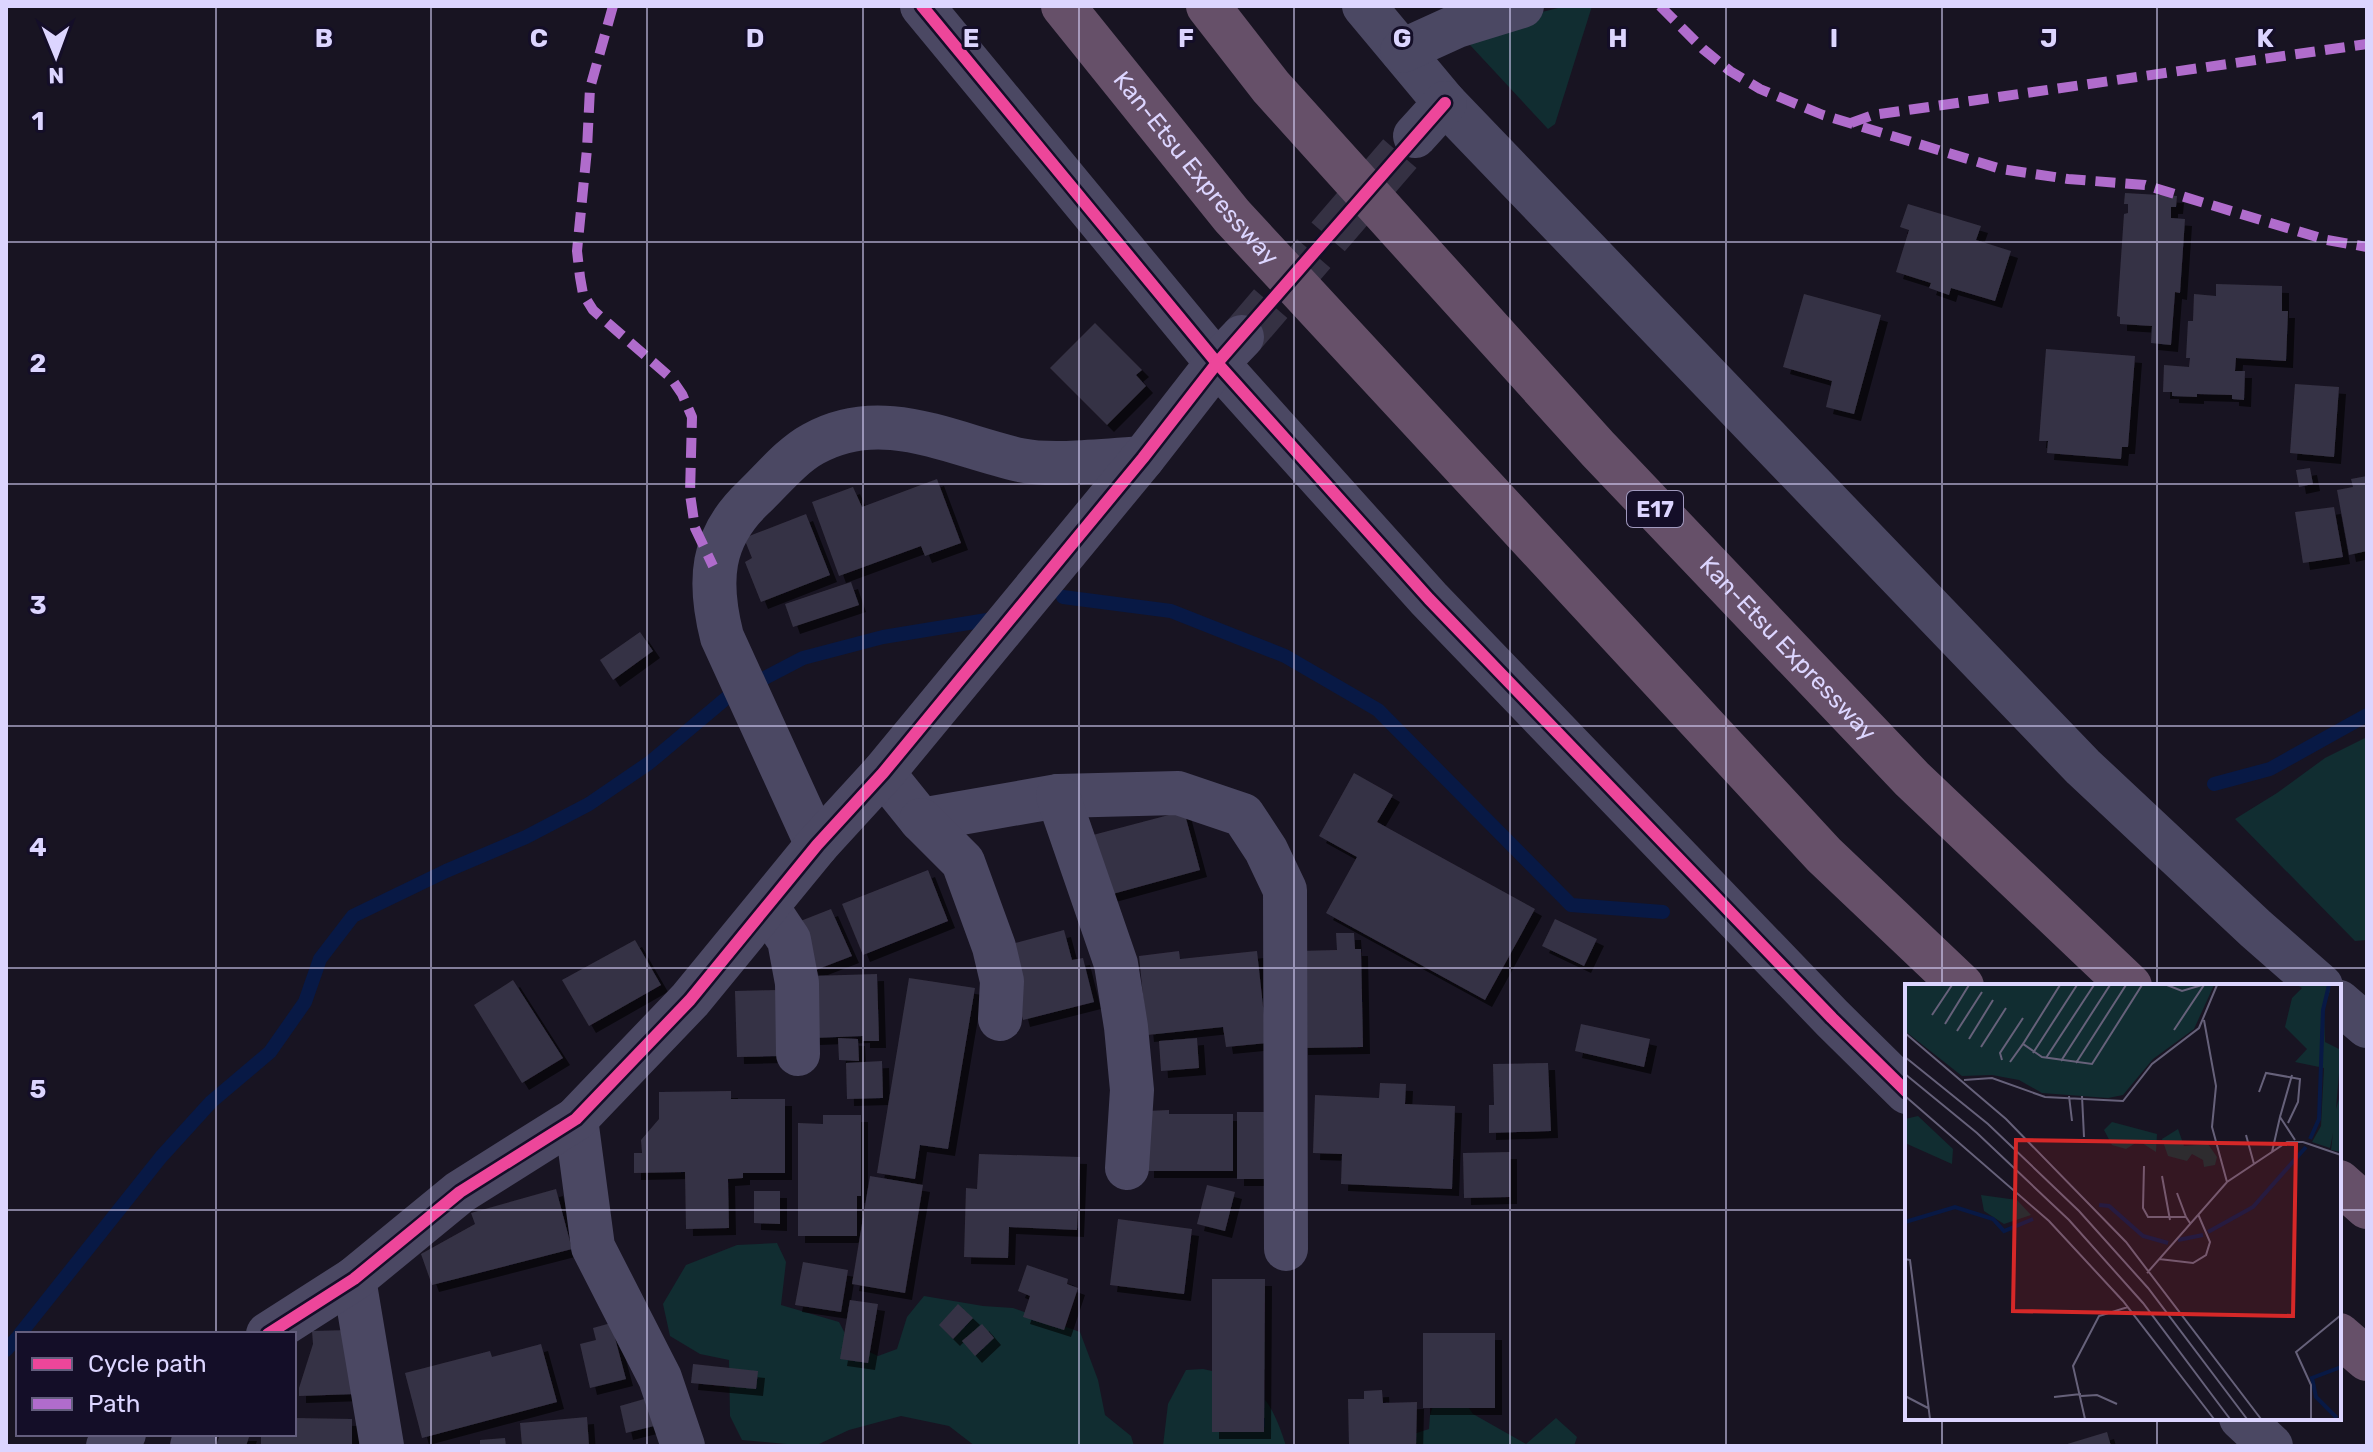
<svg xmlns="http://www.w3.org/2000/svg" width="2373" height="1452" viewBox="0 0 2373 1452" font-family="Rubik,sans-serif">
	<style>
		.green { fill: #112d31 }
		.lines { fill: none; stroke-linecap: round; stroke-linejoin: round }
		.stream { stroke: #081945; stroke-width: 14 }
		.building { fill: #363244; filter: url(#shadow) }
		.minor-tunnel { stroke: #353143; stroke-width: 44; stroke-dasharray: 44 22; stroke-linecap: butt }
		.minor { stroke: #4b4863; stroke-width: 44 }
		.highway { stroke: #665069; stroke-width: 44 }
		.quiet { stroke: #b06ccc; stroke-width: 10; stroke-dasharray: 20 10; stroke-linecap: butt }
		.cycleway-casing { stroke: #140e28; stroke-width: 17 }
		.cycleway { stroke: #ed469a; stroke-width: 12 }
		.grid { fill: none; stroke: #dcd5ff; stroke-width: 2; stroke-opacity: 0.55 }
		.labels { text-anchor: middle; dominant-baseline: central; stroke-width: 6; stroke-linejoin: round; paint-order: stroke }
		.shield { fill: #140e28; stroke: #a099be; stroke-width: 2 }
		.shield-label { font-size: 22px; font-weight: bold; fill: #dcd5ff }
		.street-label { font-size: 24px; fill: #dcd5ff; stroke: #140e28 }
		.inset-river { fill: none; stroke: #081945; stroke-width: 4 }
		.inset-road { fill: none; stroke: #66617a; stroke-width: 2 }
		.view { fill: #d62828; fill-opacity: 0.15; stroke: #d62828; stroke-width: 4 }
		.inset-edge { fill: none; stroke: #dcd5ff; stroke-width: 4 }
		.grid-label { font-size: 26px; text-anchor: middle; font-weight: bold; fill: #dcd5ff; stroke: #140e28; stroke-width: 6; stroke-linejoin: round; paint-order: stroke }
	</style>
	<defs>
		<filter id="shadow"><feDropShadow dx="7" dy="7" stdDeviation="0" flood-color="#0009"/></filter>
	</defs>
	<rect width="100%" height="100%" fill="#181422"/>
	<!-- green -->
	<g class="green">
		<polygon points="1566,6 1592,6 1555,124 1548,129 1470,45 1526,16"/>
		<polygon points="2367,737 2367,940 2355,941 2235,819 2277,793 2325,758"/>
		<polygon points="777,1243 786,1262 781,1305 839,1322 850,1343 878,1356 897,1349 907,1317 924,1296 983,1306 1013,1308 1080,1332 1098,1380 1105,1415 1131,1436 1134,1446 975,1446 949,1426 901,1416 849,1430 819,1444 808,1446 742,1440 730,1416 729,1360 700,1354 670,1336 663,1304 686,1265 737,1245"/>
		<path d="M1203,1369C1256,1380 1270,1395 1286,1446H1163L1168,1404L1186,1370Z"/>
		<polygon points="1438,1392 1459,1394 1473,1414 1526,1444 1556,1418 1577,1437 1574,1446 1376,1446 1429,1429 1430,1415"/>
	</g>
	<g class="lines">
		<!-- stream -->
		<g class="stream">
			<polyline points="1063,597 1171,611 1285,656 1378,710 1571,905 1663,912"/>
			<polyline points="757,682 803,658 883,637 993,619"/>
			<polyline points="2214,784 2270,769 2367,715"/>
			<polyline points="20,1334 161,1157 211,1102 270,1052 305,1002 320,959 353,916 446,871 526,837 589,804 649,763 736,690"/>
			<polyline points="6,1350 18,1337"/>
		</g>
	</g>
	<!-- building -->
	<g class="building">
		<polygon points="2125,193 2177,196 2176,207 2171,207 2171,218 2185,219 2180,293 2175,292 2171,345 2151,343 2152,326 2120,324 2120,317 2117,316 2124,214 2128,213 2128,204 2124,204"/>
		<polygon points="1908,204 1981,226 1976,240 2011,251 1995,301 1951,288 1949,295 1929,288 1931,283 1896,272 1909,230 1900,227"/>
		<polygon points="2216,284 2282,286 2282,311 2288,311 2286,361 2236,358 2235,371 2245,371 2244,400 2232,399 2232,395 2197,394 2197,397 2172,396 2172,392 2163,392 2164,365 2189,367 2190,358 2186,358 2188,321 2193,321 2194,294 2216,296"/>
		<polygon points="1804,294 1881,315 1854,414 1826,407 1832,381 1783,367"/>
		<polygon points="1095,323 1142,370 1136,375 1146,386 1107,425 1050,368"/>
		<polygon points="2046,349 2135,356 2128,447 2122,447 2121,459 2047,453 2048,441 2039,441"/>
		<polygon points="2295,384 2339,387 2334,457 2290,453"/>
		<polygon points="2310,468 2313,484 2299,487 2296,470"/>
		<polygon points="2367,476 2367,551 2349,555 2337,490 2353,487 2351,479"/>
		<polygon points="937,479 961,543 925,556 921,546 839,576 812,502 853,487 862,507"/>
		<polygon points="2334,507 2343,557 2303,563 2295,512"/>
		<polygon points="806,514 830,575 761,602 745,562 752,558 744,538"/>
		<polygon points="851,582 859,605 793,627 785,604"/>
		<polygon points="640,632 653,651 613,680 600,660"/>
		<polygon points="1354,773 1393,795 1377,822 1535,909 1485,1000 1326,913 1357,857 1319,836"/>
		<polygon points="1184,811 1200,870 1109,895 1093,835"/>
		<polygon points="928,870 948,921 863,955 842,904"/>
		<polygon points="831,909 852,956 813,971 793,924"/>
		<polygon points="1555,919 1597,939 1584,966 1542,946"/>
		<polygon points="1064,930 1072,960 1083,958 1094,1002 1023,1020 1004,946"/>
		<polygon points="1336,933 1354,933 1355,949 1361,949 1363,1047 1301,1048 1299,951 1337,950"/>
		<polygon points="635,940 661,985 589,1026 562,980"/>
		<polygon points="1179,951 1180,959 1257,951 1267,1043 1226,1047 1223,1027 1147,1035 1139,956"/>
		<polygon points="877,974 879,1041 863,1041 863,1036 813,1038 811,976"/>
		<polygon points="909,978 975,988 948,1149 920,1145 915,1179 877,1173"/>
		<polygon points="513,980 563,1058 522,1083 474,1005"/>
		<polygon points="780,990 781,1056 737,1057 735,991"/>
		<polygon points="1581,1024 1650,1039 1644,1067 1575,1051"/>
		<polygon points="838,1038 858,1039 859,1061 839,1060"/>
		<polygon points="1197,1038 1199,1068 1161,1071 1159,1041"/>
		<polygon points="882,1061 883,1098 847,1099 846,1063"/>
		<polygon points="1548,1063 1551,1131 1489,1133 1489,1105 1494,1105 1493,1064"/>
		<polygon points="1380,1083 1406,1084 1405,1104 1455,1106 1452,1189 1341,1184 1342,1154 1313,1153 1315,1095 1379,1098"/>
		<polygon points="731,1091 731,1099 785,1099 785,1173 743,1173 743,1178 728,1179 729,1228 686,1229 685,1172 634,1173 634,1153 642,1153 641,1140 659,1119 659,1092"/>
		<polygon points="1169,1110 1169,1114 1233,1114 1233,1171 1147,1171 1147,1111"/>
		<rect x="1237" y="1112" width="40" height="67"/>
		<polygon points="823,1115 861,1115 861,1196 857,1196 857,1236 798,1236 798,1123 823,1124"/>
		<polygon points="1510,1152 1510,1197 1464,1198 1463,1153"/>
		<polygon points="979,1154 1080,1157 1077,1230 1009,1227 1008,1258 964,1257 966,1188 977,1189"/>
		<polygon points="870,1176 923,1185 905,1293 852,1284"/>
		<polygon points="1207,1185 1235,1192 1225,1231 1197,1224"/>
		<polygon points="556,1189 572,1249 432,1285 421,1254 475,1224 471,1213"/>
		<polygon points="754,1191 780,1191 780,1224 754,1223"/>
		<polygon points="1118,1219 1192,1229 1184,1294 1110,1285"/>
		<polygon points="803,1262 848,1270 841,1312 795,1305"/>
		<polygon points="1027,1265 1068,1279 1067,1284 1078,1288 1064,1330 1023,1317 1030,1296 1018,1291"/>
		<polygon points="1212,1279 1265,1279 1264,1432 1212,1432"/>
		<polygon points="850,1300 878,1304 868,1363 840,1359"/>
		<polygon points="958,1304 973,1318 953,1339 939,1325"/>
		<polygon points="611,1323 626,1379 590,1388 580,1344 596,1340 593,1328"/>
		<polygon points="982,1324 994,1338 975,1356 962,1341"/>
		<polygon points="350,1330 356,1394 299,1396 299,1388 313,1344 312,1331"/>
		<rect x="1423" y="1333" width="72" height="75"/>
		<polygon points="541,1344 557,1402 422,1438 405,1373 490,1351 492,1357"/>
		<polygon points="693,1364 758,1371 756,1389 691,1383"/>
		<polygon points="1382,1390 1383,1403 1417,1402 1416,1446 1349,1446 1348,1399 1364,1399 1364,1391"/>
		<polygon points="651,1397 658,1425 626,1433 620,1406"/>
		<polygon points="587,1417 589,1446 522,1446 520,1423"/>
		<polygon points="294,1418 352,1419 352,1446 261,1446 261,1434 294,1434"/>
		<polygon points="2107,1432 2111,1446 2065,1446 2064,1445"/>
		<polygon points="220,1434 250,1434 246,1446 216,1446"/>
		<polygon points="505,1438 506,1446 480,1446 480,1440"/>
	</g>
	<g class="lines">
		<!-- minor-tunnel -->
		<polyline class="minor-tunnel" points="1242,337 1415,136"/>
		<!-- minor -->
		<g class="minor">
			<polyline points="922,6 1217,363 1429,599 1832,1018 1907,1092"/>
			<polyline points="1364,6 1445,103 2083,767 2256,929 2321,986"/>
			<polyline points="1402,51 1457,26 1522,6"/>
			<polyline points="1415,136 1445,103"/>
			<polyline points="883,773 921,820 1058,796 1178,793 1243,815 1266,850 1285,890 1286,1249"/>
			<polyline points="1058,796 1116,964 1126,1027 1132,1090 1127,1168"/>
			<polyline points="921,820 963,862 994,947 1002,981 1000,1019"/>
			<path d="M817,845L722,637C708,582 710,538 754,497C772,480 791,456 813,444C882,405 952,445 1020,460C1052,467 1109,460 1143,458"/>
			<polyline points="767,907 789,940 797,983 798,1054"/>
			<polyline points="2339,1002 2367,1026"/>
			<polyline points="576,1119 593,1247 660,1378 683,1446"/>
			<polyline points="354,1279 382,1446"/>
			<polyline points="268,1334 354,1279 460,1192 576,1119 690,1000 817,845 883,773 1143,458 1217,363 1242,337"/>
			<polyline points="2241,1418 2271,1446"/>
			<polyline points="108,1446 124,1434"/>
			<polyline points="192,1446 195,1434"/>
		</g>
		<!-- highway -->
		<g class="highway">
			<path id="s1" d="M1063,6L1232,216L1824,855L1962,986"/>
			<path id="s2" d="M1208,6L1271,87L1598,449L1912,779L2130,986"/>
			<polyline points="2339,1182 2367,1207"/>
			<polyline points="2339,1335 2367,1359"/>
		</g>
		<!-- quiet -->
		<g class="quiet">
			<polyline points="613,6 590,88 587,149 577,251 580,277 583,294 593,310 671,378 682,394 692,417 690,494 695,528 713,566"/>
			<polyline points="1660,6 1703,49 1730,71 1760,89 1823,115 2001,169 2068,179 2145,185 2327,240 2367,247"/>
			<polyline points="1851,123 1873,115 2367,44"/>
		</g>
		<!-- cycleway casing -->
		<g class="cycleway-casing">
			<g id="cycleway">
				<polyline points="922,6 1217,363 1429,599 1832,1018 1907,1092"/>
				<polyline points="268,1334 354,1279 460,1192 576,1119 690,1000 817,845 883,773 1143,458 1217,363 1445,103"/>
			</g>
		</g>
		<!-- cycleway -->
		<use href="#cycleway" class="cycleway"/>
	</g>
	<!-- grid -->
	<path class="grid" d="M216,6V1334M431,6V1446M647,6V1446M863,6V1446M1079,6V1446M1294,6V1446M1510,6V1446M1726,6V1446M1942,6V986M2157,6V986M6,242H2367M6,484H2367M6,726H2367M6,968H2367M6,1210H1907M2339,1210H2367M1942,1418V1446M2157,1418V1446M216,1434V1446"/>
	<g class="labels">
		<!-- shield labels -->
		<rect class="shield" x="1627" y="491" width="56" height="36" rx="6"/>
		<g class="shield-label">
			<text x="1655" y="509">E17</text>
		</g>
		<!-- street labels -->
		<g class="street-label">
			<text stroke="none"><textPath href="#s1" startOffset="210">Kan-Etsu Expressway</textPath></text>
			<text stroke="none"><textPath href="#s2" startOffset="866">Kan-Etsu Expressway</textPath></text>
		</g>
	</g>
	<!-- overview -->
	<g transform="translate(1905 984)">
		<rect width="436" height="436" fill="#181422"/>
		<path d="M0,1H309L289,45L248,75L218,111L203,114L137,109L114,96L87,91L57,92L0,47ZM392,1H423L425,7L419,25L420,58L436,66L431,125L436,108V168L426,166L428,149L425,164L407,158L416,142L419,84L390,78L402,65L380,43L387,14L397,4ZM13,132L48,165L47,180L0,159V135ZM207,138L252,150L251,168L234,157L221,165L207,161L199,146ZM273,145L279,162L303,160L312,173L310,181L299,183L298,176L287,170L282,177L263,172L257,155ZM76,211L112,216L126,231L99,240L79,227Z" fill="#112d31"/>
		<path class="inset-river" d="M405,155L414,135L418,26L424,1M194,221L204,222L238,252L263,259M0,238L50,223L88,235L99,247L128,235M303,248L348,223L401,163M273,256L298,251M432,434L411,413L407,394L436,383"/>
		<path class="inset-road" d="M262,1L277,7L297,1M27,31L47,1M299,36L311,102L307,143L322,198M40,40L64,1M269,46L299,1M52,47L77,8M0,49L101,135L221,258L356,435M64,55L88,16M118,60L155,1M76,63L101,24M128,69L172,1M0,73L83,140L174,227L243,304L342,435M141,74L189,1M97,76L95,69L118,34M156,77L205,1M105,78L118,60L137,73L187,80L237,1M171,79L221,1M0,90L72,149L164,236L238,319L325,435M59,96L87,94L140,113L218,117L247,80L294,44L312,1M354,108L361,89L395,95L393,118L383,139M0,112L144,237L218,317L309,435M164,112L167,137M177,112L179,153M375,133L387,91M341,151L349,180M367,168L375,133L390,156M239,182L238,224L243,233H281L285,239M257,192L265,236M272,209L281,233M0,275L5,276L25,435M254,275L288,279L301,271L305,258L293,230M242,289L322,198L382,158H398L436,171M0,412L23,424M176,412L192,411L212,420M149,413L176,410M180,435L168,382L194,332L223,323M406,435V401L391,368L436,331"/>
		<path class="view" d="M111,156L391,160L388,332L108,327Z"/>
		<rect width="436" height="436" class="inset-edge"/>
	</g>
	<g class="grid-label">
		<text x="324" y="47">B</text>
		<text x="539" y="47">C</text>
		<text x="755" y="47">D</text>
		<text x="971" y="47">E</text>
		<text x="1186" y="47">F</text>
		<text x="1402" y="47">G</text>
		<text x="1618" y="47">H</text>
		<text x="1834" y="47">I</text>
		<text x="2049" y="47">J</text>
		<text x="2265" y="47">K</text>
		<text x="38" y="130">1</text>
		<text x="38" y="372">2</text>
		<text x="38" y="614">3</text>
		<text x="38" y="856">4</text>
		<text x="38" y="1098">5</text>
	</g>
	<!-- border -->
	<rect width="2373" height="1452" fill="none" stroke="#dcd5ff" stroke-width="16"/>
	<!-- legend -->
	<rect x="16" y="1332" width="280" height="104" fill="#140e28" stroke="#645e7e" stroke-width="2"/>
	<rect x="32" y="1358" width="40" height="12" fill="#ed469a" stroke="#645e7e" stroke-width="2"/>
	<text x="88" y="1372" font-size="24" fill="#dcd5ff">Cycle path</text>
	<rect x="32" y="1398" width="40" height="12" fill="#b06ccc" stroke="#645e7e" stroke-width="2"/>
	<text x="88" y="1412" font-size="24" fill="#dcd5ff">Path</text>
	<!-- north arrow -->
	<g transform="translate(56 56) rotate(179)" stroke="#140e28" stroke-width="6" paint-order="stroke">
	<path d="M0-6L14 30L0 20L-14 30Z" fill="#dcd5ff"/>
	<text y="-12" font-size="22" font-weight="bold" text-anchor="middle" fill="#dcd5ff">N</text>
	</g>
</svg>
